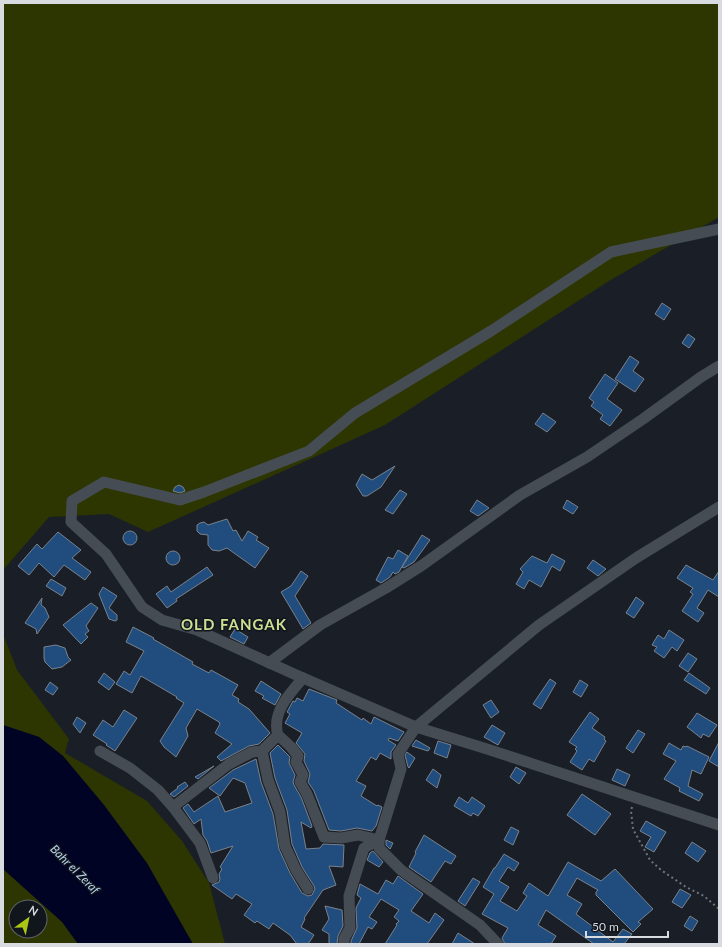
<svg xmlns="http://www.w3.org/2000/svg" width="722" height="947" viewBox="0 0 722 947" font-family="Lato,sans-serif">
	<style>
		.green { fill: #2d3600; fill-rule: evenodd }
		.water { fill: #000324 }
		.building { fill: #204c7e; stroke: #7a828b }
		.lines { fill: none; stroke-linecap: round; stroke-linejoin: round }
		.path { stroke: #6f737a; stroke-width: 2; stroke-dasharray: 2 3; stroke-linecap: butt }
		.street { stroke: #454c54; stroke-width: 11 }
		.labels { text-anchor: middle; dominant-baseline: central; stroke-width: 3; stroke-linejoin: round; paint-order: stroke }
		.water-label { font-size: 12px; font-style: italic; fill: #b8d1f0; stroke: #11161d }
		.district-label { font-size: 15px; font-weight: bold; letter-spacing: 1px; fill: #cddf93; stroke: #11161d }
	</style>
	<rect width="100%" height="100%" fill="#1a1f27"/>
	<!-- green -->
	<g class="green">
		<polygon points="3,3 719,3 719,217 609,281 385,425 148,532 109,514 49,517 3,570"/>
		<polygon points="3,634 17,670 69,739 65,753 147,801 182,841 209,883 225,944 193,944 104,805 63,756 39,737 3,725"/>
		<path d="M3,800L139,944H3ZM16,907H40V931H16Z"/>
	</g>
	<!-- water -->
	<polygon class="water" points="3,725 39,737 63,756 104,805 147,863 193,944 78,944 62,922 3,869"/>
	<!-- building -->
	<g class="building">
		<polygon points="662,303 671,309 664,320 655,314"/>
		<polygon points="688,334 695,339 689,348 682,343"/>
		<polygon points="630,356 639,362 633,371 644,379 635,392 615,379"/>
		<polygon points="605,374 618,383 607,399 622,410 610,426 600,419 603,415 591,406 594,402 589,398"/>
		<polygon points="543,413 556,422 547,432 535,424"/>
		<polygon points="395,466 381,487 367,496 363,496 356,485 362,474 372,480"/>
		<polygon points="179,485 183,487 185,491 180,493 173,491 175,487"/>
		<polygon points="400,490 407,494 393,514 385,510"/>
		<polygon points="477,500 489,508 478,516 470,511"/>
		<polygon points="567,500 578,507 573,514 563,508"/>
		<polygon points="227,519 233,531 236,530 242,541 248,531 258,537 256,540 269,548 255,568 227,548 219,551 212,550 208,545 208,535 200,534 197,531 197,525 200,523 204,522 208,525"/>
		<circle cx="130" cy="538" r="7"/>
		<polygon points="58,532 81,550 72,558 91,572 85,580 64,565 54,577 39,563 29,575 18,566 37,544 42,549"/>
		<polygon points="422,535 430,540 414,562 404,568 402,567"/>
		<polygon points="398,550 408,556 399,572 395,574 393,572 390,577 381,583 376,580 388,557 393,559"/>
		<circle cx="173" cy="558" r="7"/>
		<polygon points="552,554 565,561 560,571 552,566 541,587 529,580 524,589 516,584 523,572 520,569 532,556 547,563"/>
		<polygon points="593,560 606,569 598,576 587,568"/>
		<polygon points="686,565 713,580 719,571 719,597 708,590 697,608 704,613 698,622 682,611 693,594 690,592 693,588 677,578"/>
		<polygon points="207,567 213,575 176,599 177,601 167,608 156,594 167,586 171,592"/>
		<polygon points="301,571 308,576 295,596 311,623 303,629 281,592 291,586"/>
		<polygon points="51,579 66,588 62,596 46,586"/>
		<polygon points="103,587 117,596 109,608 117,615 117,620 115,621 109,619 99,594"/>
		<polygon points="636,597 644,603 634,618 626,613"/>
		<polygon points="42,598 41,605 45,608 49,617 37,634 36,629 25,623"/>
		<polygon points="91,603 98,608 86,626 89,631 85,634 88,637 81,644 63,625"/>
		<polygon points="133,627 154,638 153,639 193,662 192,664 209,673 211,670 238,685 232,695 239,699 238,702 249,709 270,733 259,744 249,746 221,761 217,757 232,744 215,733 220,724 219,722 197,709 186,728 188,736 176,757 164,747 160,741 184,703 176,698 177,697 141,676 132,693 116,684 124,671 130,675 144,651 126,642"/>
		<polygon points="235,629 248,637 244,644 230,637"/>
		<polygon points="669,630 684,640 677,651 672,647 664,658 654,651 657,647 652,645 658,635 664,639"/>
		<polygon points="56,645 65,648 68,657 71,660 62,667 52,669 45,662 44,658 44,647"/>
		<polygon points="688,653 697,659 688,672 679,666"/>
		<polygon points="104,673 115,682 109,690 98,682"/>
		<polygon points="689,673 710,688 706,694 684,680"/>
		<polygon points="550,679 556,683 541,709 533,704"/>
		<polygon points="580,680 588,685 581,697 573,692"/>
		<polygon points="261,681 281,694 275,705 262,698 264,696 255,691"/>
		<polygon points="50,682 58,688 53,695 45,690"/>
		<polygon points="309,689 337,700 336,703 362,720 363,718 371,724 374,717 404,732 398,741 389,738 388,740 396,745 391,752 391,759 380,753 376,760 371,757 356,781 366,786 361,796 377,806 378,805 382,807 376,826 372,831 357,828 341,831 329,830 314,791 308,782 310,774 304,761 305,754 296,743 302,733 285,723 290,714 287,712 293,701 295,702 297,698 303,701"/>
		<polygon points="491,700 499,712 491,718 483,705"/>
		<polygon points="124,710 137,718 115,751 106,745 107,744 93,735 103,720 113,727"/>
		<polygon points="590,712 599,719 592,728 605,737 604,739 606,741 594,762 589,759 582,770 570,762 577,751 575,749 577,747 569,742"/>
		<polygon points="697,713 717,725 709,737 703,734 701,738 687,727"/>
		<polygon points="77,717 86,723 80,733 73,724"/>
		<polygon points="492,725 505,733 498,745 484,737"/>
		<polygon points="638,730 645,734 633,753 626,748"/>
		<polygon points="416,740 430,748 428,751 412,746"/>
		<polygon points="438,741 451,745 447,758 434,753"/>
		<polygon points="719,742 719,767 709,761"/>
		<polygon points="669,743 681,750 683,746 686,747 687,746 709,757 701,774 692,770 688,786 703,794 699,801 679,791 680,788 664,779 676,761 663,754"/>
		<polygon points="278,745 290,757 289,763 295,775 293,782 294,785 301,797 312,826 311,828 301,822 306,849 320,848 323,844 344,845 343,867 329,866 336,885 323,890 304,918 305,919 301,927 314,935 308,944 297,944 290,935 273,923 269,929 257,921 255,923 244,915 252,904 236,894 232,899 212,885 219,882 220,879 219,874 222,869 220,867 233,846 211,853 207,841 203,835 201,819 194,824 183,808 188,804 194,812 218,796 225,812 252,803 245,783 233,778 220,796 209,788 233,770 256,759 261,782 273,814 279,849 290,873 302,893 308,896 312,895 315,889 314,886 302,867 292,844 287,810 275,778 270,753"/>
		<polygon points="407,752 415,758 409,768 408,767 405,755"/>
		<polygon points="214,766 198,779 195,777"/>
		<polygon points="516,767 526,773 519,784 510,777"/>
		<polygon points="433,769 441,775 437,788 426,780"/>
		<polygon points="617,769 630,775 625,786 612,780"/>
		<polygon points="185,782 188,786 174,797 170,794 178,788 177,787"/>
		<polygon points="582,794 611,814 595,835 567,815"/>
		<polygon points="459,797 468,803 472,797 485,806 478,816 473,813 471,816 454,806"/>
		<polygon points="646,821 666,832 654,852 645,847 651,837 640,831"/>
		<polygon points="511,827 519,831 513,845 504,840"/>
		<polygon points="424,835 456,856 451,864 445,861 431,882 409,867 416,853 415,852"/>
		<polygon points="386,840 393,843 390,849 386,845"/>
		<polygon points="692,842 706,851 698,862 685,853"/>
		<polygon points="373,851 383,862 379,867 367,860 370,853"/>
		<polygon points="504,854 519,863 514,871 508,867 499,881 509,887 500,901 517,911 527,896 523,893 529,883 548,896 568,862 601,881 615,869 653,909 638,922 641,924 633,932 596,895 596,892 598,890 577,878 567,895 582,904 576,914 613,942 623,929 632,934 624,944 594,944 546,910 538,925 556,936 551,944 505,944 502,938 508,928 482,914 494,894 483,887 494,868 495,868"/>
		<polygon points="398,876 423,894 411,911 429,923 435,913 444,920 427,944 385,944 397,925 396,924 399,921 394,917 399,910 381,899 369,917 377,922 372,929 368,927 359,944 351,944 351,941 357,928 356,908 361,898 357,895 360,884 378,894 386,880 393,884"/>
		<polygon points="473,878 480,882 465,906 458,901"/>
		<polygon points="680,889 691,895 682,908 672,902"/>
		<polygon points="325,906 342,910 343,926 338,936 337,944 329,944 329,934 322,930 329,919"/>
		<polygon points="690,916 698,921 692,931 684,926"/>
		<polygon points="458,933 475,944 452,944"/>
	</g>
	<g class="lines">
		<!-- path -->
		<polyline class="path" points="632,807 631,811 633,829 650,860 661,870 686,887 704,896 719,909"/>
		<!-- street -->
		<g class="street">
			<polyline points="719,229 611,252 491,331 355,413 309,451 204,492 180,500 104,482 72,501 71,522 106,554 142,607 162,620 197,630 294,674 416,727 487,749 719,825"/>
			<polyline points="269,663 320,625 386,588 421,566 520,495 587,457 643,419 701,377 719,366"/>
			<polyline points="278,735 291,747 298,756 296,762 303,775 300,782 307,794 324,837 341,838 358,835 379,840 379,848 401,870 480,925 498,944"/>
			<polyline points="100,751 130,768 158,790 173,807 200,843 213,878"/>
			<polyline points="262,751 268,780 280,812 285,846 296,870 308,889"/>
			<path d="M173,807L229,764L252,752L262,751L278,735C271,713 290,693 303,678"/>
			<polyline points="344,944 344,939 350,928 349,896 364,848 379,840 401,769 398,754 416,727 539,625 636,558 719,507"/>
		</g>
	</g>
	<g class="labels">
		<!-- water labels -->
		<g class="water-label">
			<text transform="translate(75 869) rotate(45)">Bahr el Zeraf</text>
		</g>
		<!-- district labels -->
		<g class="district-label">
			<text x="234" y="624">OLD FANGAK</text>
		</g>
	</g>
	<!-- border -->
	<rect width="722" height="947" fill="none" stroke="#d8dce1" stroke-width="8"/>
	<!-- north arrow -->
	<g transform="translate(28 919) rotate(33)"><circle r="19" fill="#11161d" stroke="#61656b"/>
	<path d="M0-3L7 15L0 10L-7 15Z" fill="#abc614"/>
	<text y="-6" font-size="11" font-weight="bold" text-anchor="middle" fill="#d8dce1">N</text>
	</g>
	<!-- scale -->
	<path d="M586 931v6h82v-6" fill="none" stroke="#d8dce1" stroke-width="2"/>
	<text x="592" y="931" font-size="12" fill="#d8dce1" stroke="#11161d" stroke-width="3" paint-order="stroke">50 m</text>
</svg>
